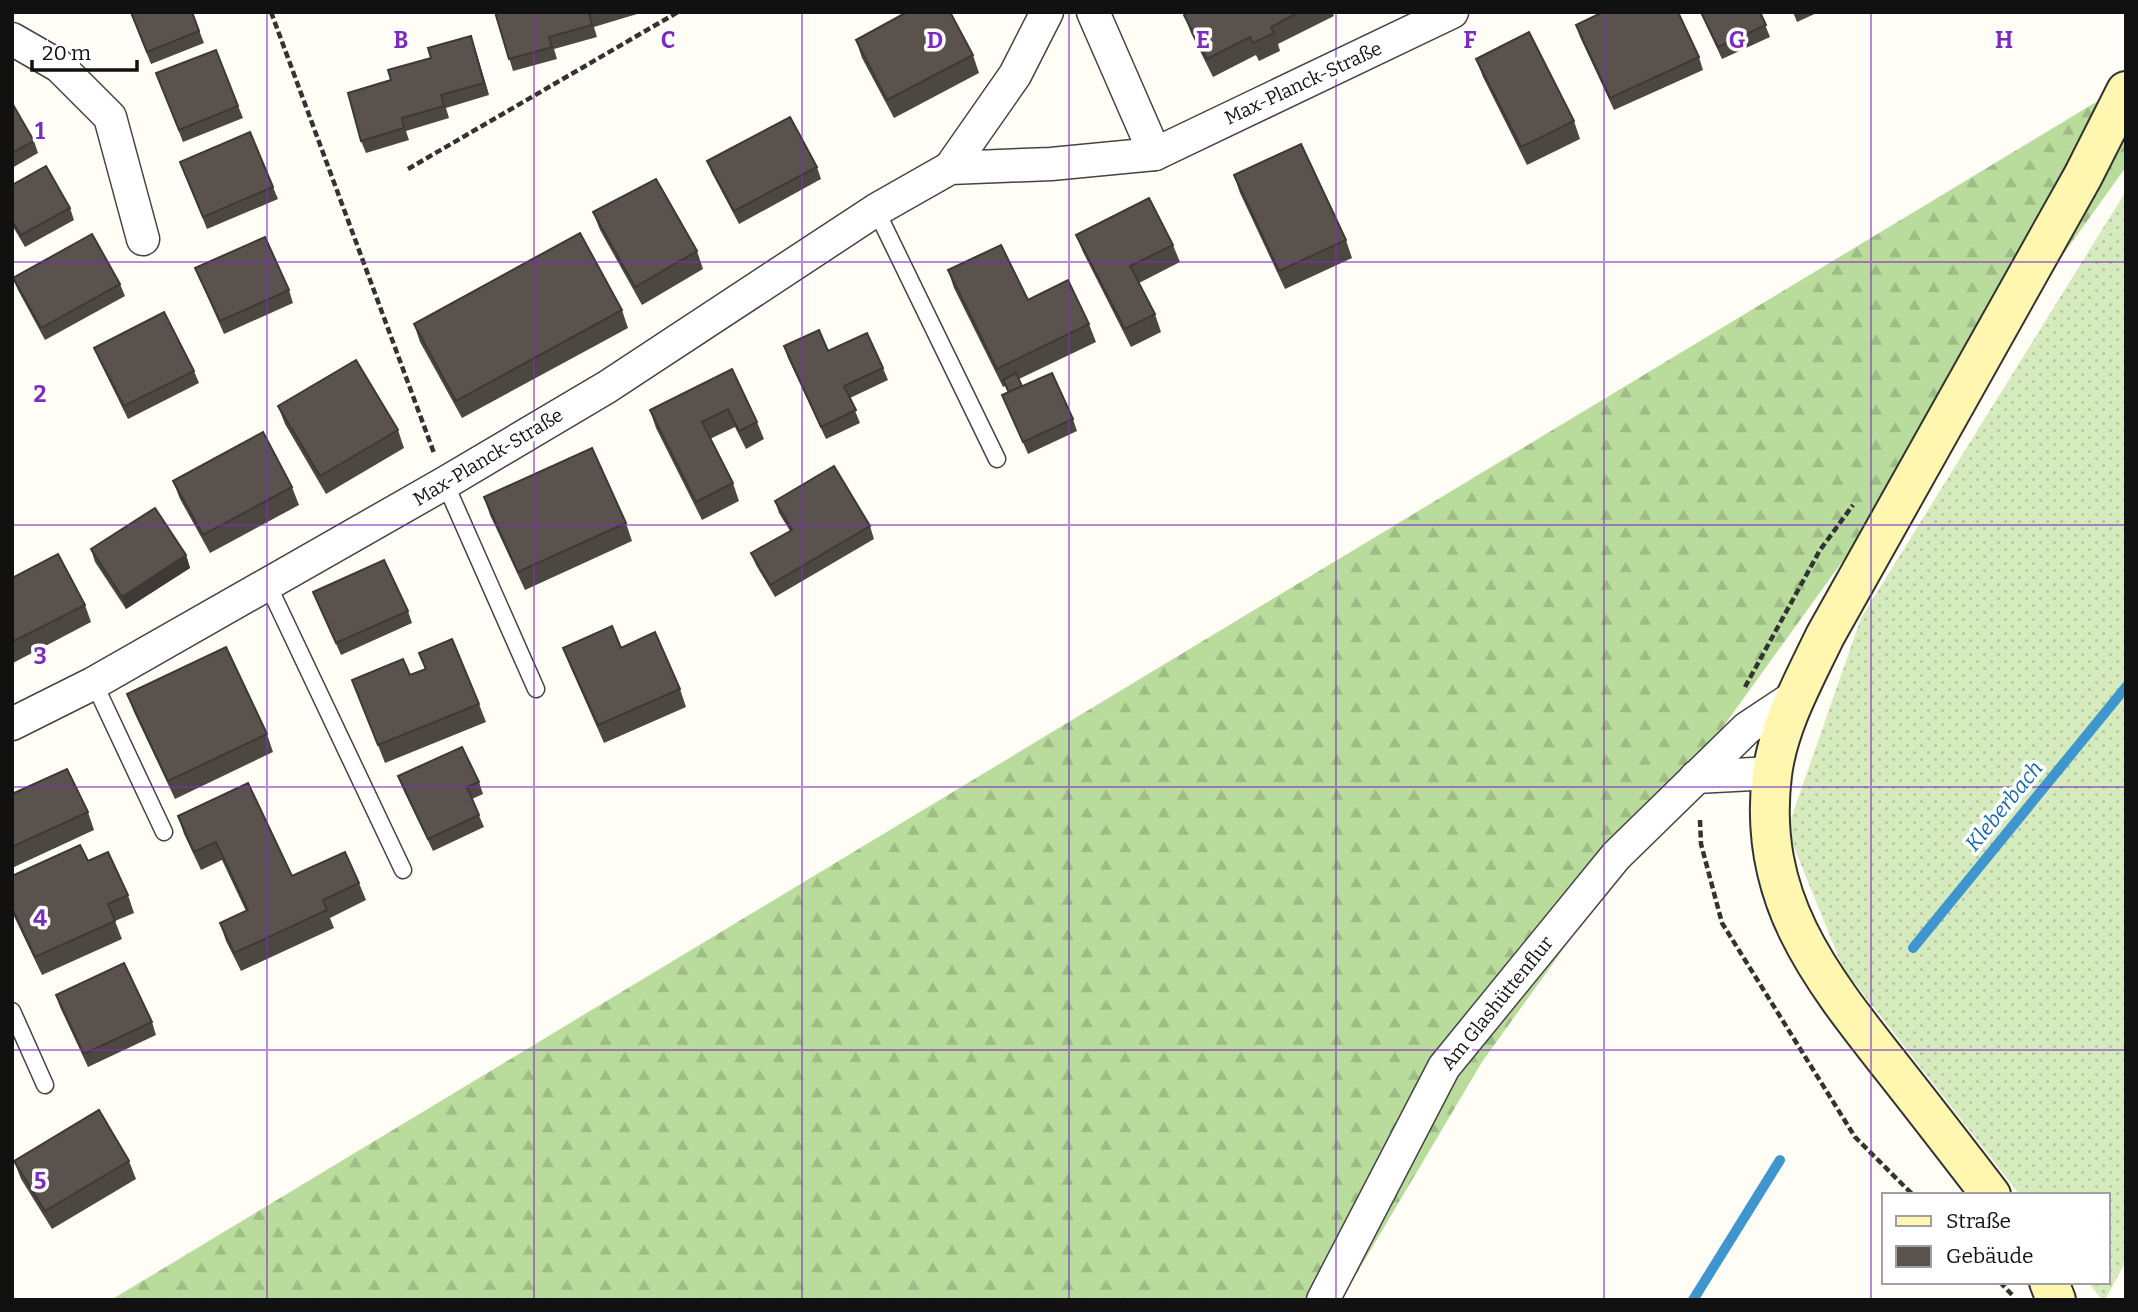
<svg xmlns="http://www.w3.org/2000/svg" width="2138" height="1312" viewBox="0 0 2138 1312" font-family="Bitter,serif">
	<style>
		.grass { fill: url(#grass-dots) }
		.forest { fill: url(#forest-firs) }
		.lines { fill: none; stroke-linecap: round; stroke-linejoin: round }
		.stream { stroke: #3f96cf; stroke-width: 10 }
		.lane-casing { stroke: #444; stroke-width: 19 }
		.street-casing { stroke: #444; stroke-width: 35 }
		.secondary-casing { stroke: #333; stroke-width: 42 }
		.path { stroke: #333; stroke-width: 4.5; stroke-dasharray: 7 3.5; stroke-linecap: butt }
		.lane { stroke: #fff; stroke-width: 16 }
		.street { stroke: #fff; stroke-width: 32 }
		.secondary { stroke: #fff6b0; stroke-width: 38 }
		.wall { fill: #4d4742 }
		.shaded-wall { fill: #3f3936 }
		.building { fill: #5a524d; stroke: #3f3936; stroke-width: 2 }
		.grid { fill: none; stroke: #7b2cbf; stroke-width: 2; stroke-opacity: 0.55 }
		.labels { text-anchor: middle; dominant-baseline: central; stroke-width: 7; stroke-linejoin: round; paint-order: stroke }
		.street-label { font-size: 19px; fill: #111; stroke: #fff }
		.water-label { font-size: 21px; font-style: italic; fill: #1768a6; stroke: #fff }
		.grid-label { font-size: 23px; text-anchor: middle; font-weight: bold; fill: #7b2cbf; stroke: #fff; stroke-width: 7; stroke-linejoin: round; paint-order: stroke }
	</style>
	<defs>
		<pattern id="grass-dots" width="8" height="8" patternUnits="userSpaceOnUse" patternTransform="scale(1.75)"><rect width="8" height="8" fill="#d5ebbd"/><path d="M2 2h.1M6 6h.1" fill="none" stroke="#b6c8a1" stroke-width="1.8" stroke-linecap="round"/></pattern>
		<pattern id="forest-firs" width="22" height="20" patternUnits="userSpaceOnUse" patternTransform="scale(1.75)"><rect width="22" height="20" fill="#b9dc9c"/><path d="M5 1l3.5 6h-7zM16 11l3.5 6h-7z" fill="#9ebc85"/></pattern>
	</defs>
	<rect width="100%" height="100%" fill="#fffdf5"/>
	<!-- grass -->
	<polygon class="grass" points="2126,191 2126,1261 2105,1300 2102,1300 2088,1282 2108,1282 2108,1195 2020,1195 1843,968 1787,830 1861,618"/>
	<!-- forest -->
	<polygon class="forest" points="2126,84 2126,167 1482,1062 1341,1300 111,1300"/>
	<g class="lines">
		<!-- stream -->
		<g class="stream">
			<polyline points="1913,948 2126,687"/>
			<polyline points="1693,1300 1780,1160"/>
		</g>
		<!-- lane casing -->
		<g class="lane-casing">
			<g id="lane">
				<polyline points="876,210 997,459"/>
				<polyline points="445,483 536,689"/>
				<polyline points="268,585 403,870"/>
				<polyline points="94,683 164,832"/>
				<polyline points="12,1011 45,1085"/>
			</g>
		</g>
		<!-- street casing -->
		<g class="street-casing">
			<g id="street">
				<polyline points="1093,12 1155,154"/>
				<polyline points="12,39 59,66 110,117 143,239"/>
				<polyline points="950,168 1015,75 1047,12"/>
				<polyline points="12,724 94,683 445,483 607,387 876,210 950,168 1051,164 1155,154 1452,12"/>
				<polyline points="1696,777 1772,773"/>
				<polyline points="1323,1300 1444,1067 1616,856 1747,728 1797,695"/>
			</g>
		</g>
		<!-- secondary casing -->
		<g class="secondary-casing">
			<g id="secondary">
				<path d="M1991,1195C1958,1152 1924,1108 1890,1065C1819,975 1757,897 1772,775C1778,726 1804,680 1825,636L2083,176L2126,91"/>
				<polyline points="2049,1282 2056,1300"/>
			</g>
		</g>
		<!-- path -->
		<g class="path">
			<polyline points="271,12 434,453"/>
			<polyline points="408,169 678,12"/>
			<polyline points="1745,687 1820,550 1853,505"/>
			<polyline points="1700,820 1701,844 1722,923 1855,1137 1913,1195"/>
			<polyline points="2000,1282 2014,1297"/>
		</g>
		<!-- lane -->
		<use href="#lane" class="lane"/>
		<!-- street -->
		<use href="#street" class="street"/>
		<!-- secondary -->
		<use href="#secondary" class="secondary"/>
	</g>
	<!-- wall -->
	<g class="wall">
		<polygon points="130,12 192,12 204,43 151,64"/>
		<polygon points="495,12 636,12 637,14 594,27 597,37 554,49 557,59 513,71"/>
		<polygon points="904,12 950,12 973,55 979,73 894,118 862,58 856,40 905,14"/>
		<polygon points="1189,12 1332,12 1334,16 1278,44 1280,51 1259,61 1256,55 1213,77 1191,33 1184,15"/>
		<polygon points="1700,12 1760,12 1770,37 1722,59"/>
		<polygon points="1793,12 1819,12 1797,22"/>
		<polygon points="1576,25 1699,57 1703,70 1614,110 1580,37"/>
		<polygon points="471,36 489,95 446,108 449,118 406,131 409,140 366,153 361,141 391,80"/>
		<polygon points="216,50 243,118 183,142 156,73"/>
		<polygon points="1476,59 1574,121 1580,139 1527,165 1483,77"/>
		<polygon points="12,103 34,141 38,153 12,168"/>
		<polygon points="707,161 817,167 821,179 739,224 712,173"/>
		<polygon points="180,162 273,187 278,199 207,229"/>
		<polygon points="1234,175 1346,240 1352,258 1285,289 1240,193"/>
		<polygon points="12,185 70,208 74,220 25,247 12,225"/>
		<polygon points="593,212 697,251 703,269 642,305 600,230"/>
		<polygon points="1076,235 1173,245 1180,262 1139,283 1155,314 1161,332 1131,347 1083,252"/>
		<polygon points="195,268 289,290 293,303 224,334"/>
		<polygon points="948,270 1089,324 1096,342 1019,379 1022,386 1073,419 1077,431 1028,454 1002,395 1008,393 1005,386 1003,387 954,288"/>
		<polygon points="13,278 120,284 125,296 45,340 18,290"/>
		<polygon points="622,310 628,328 462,418 420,342 414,324"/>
		<polygon points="784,346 828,351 883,368 888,380 850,398 860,423 826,439 788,358"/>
		<polygon points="94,348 194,371 199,383 128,419 99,360"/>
		<polygon points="732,369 757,422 764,439 746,449 735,427 710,439 733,483 739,501 702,520 656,428 650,410"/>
		<polygon points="278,406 398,430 404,448 326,494 285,424"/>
		<polygon points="173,481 292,487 299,505 210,553 180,499"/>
		<polygon points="484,497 626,523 632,541 525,590 490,515"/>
		<polygon points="775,501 870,526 874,539 775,597 756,565 751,553 790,531 779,513"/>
		<polygon points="91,549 186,555 190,568 126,609 95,562"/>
		<polygon points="12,578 85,605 91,622 13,663 12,661"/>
		<polygon points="313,592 408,611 412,623 341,655"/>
		<polygon points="563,648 621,648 680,689 686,707 604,743 570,666"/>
		<polygon points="419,653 479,704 486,722 385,763 352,680 410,675 425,669"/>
		<polygon points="127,694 267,734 273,752 175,799 134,712"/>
		<polygon points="398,776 479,782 483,794 472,799 484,827 433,851 403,789"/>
		<polygon points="12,794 88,812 94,830 12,868"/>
		<polygon points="178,816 292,876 359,883 366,900 330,918 334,928 241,971 226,941 220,923 246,911 222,860 201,870 184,834"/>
		<polygon points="88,861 128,895 134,913 115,921 122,939 42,975 12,912 12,876"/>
		<polygon points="56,995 152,1022 156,1035 88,1067 60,1007"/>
		<polygon points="14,1161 129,1161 136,1179 52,1229 21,1179"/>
	</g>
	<!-- shaded-wall -->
	<g class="shaded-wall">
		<polygon points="471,36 475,48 489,95 484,83"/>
		<polygon points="186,555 190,568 126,609 122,597"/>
	</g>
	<!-- building -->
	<g class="building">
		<polygon points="131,12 192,12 199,31 147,52"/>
		<polygon points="495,12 597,12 589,14 592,25 549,37 552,47 509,59"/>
		<polygon points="907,12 950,12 973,55 887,100 856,40"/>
		<polygon points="1189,12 1299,12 1271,27 1274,33 1253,43 1250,37 1207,59 1184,15"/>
		<polygon points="1603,12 1678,12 1699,57 1610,98 1576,25"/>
		<polygon points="1701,12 1760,12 1766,25 1718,47"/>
		<polygon points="1529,32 1574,121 1521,147 1476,59"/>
		<polygon points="471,36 484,83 441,95 444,106 402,118 404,128 361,141 348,93 391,80 388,70 431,58 428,48"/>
		<polygon points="216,50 238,106 179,130 156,73"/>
		<polygon points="12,103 34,141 12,153"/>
		<polygon points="790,117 817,167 734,211 707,161"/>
		<polygon points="250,132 273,187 203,217 180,162"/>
		<polygon points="1301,144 1346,240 1279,271 1234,175"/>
		<polygon points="46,166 70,208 21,235 12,221 12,185"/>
		<polygon points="656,179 697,251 635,287 593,212"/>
		<polygon points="1149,198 1173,245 1130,266 1155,314 1125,329 1076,235"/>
		<polygon points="580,233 622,310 456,401 414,324"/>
		<polygon points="92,234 120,284 41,328 13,278"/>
		<polygon points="265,237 289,290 220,321 195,268"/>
		<polygon points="1001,245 1028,300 1068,280 1089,324 997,369 948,270"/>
		<polygon points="164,312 194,371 124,406 94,348"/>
		<polygon points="819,330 828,351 867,333 883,368 844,386 856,410 821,427 784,346"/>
		<polygon points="356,360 398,430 320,476 278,406"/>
		<polygon points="732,369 757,422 739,431 728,409 702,422 733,483 696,502 650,410"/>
		<polygon points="1016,373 1022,386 1009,392 1003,380"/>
		<polygon points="1052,373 1073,419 1023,442 1002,395"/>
		<polygon points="263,432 292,487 203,535 173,481"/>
		<polygon points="592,448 626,523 518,572 484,497"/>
		<polygon points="834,466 870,526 770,585 751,553 792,530 775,501"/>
		<polygon points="155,508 186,555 122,597 91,549"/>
		<polygon points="58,554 85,605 12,642 12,578"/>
		<polygon points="384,560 408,611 336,643 313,592"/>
		<polygon points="612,626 621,648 655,632 680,689 598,725 563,648"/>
		<polygon points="452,639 479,704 378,745 352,680 403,659 410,675 426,669 419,653"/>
		<polygon points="226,647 267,734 168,781 127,694"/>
		<polygon points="462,747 479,782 467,787 479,815 428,839 398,776"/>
		<polygon points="67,769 88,812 12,847 12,794"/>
		<polygon points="248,783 292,876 345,852 359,883 323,900 327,910 234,953 220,923 248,910 216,842 194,852 178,816"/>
		<polygon points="80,845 88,861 108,852 128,895 108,904 115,921 35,957 12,908 12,876"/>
		<polygon points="124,963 152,1022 84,1054 56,995"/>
		<polygon points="99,1110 129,1161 45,1211 14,1161"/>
	</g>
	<!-- grid -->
	<path class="grid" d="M267,12V1300M534,12V1300M802,12V1300M1069,12V1300M1336,12V1300M1604,12V1300M1871,12V1300M12,262H2126M12,525H2126M12,787H2126M12,1050H2126"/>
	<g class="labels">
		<!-- street labels -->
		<g class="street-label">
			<text transform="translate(1303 83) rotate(-25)">Max-Planck-Straße</text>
			<text transform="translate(488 457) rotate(-31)">Max-Planck-Straße</text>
			<text transform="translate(1497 1003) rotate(-51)">Am Glashüttenflur</text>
		</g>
		<!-- water labels -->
		<g class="water-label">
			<text transform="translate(2004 806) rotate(-51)">Kleberbach</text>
		</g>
	</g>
	<g class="grid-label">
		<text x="401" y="48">B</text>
		<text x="668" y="48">C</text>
		<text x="935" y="48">D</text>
		<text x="1203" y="48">E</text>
		<text x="1470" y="48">F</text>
		<text x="1737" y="48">G</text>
		<text x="2004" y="48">H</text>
		<text x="40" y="139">1</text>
		<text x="40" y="402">2</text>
		<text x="40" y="664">3</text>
		<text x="40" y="926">4</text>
		<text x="40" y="1189">5</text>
	</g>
	<!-- border -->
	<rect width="2138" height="1312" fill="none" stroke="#111111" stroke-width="28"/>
	<!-- legend -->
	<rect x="1882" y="1193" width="228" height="91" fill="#ffffff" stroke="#a0a0a0" stroke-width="2"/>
	<rect x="1896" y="1216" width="35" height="10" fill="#fff6b0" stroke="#a0a0a0" stroke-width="2"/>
	<text x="1946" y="1228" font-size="21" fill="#111111">Straße</text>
	<rect x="1896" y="1246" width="35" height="21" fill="#5a524d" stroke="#a0a0a0" stroke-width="2"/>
	<text x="1946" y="1263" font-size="21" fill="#111111">Gebäude</text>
	<!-- scale -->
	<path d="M32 60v10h105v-10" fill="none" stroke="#111111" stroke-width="3.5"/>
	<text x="42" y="60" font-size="21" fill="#111111" stroke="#ffffff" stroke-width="5" paint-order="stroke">20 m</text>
</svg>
